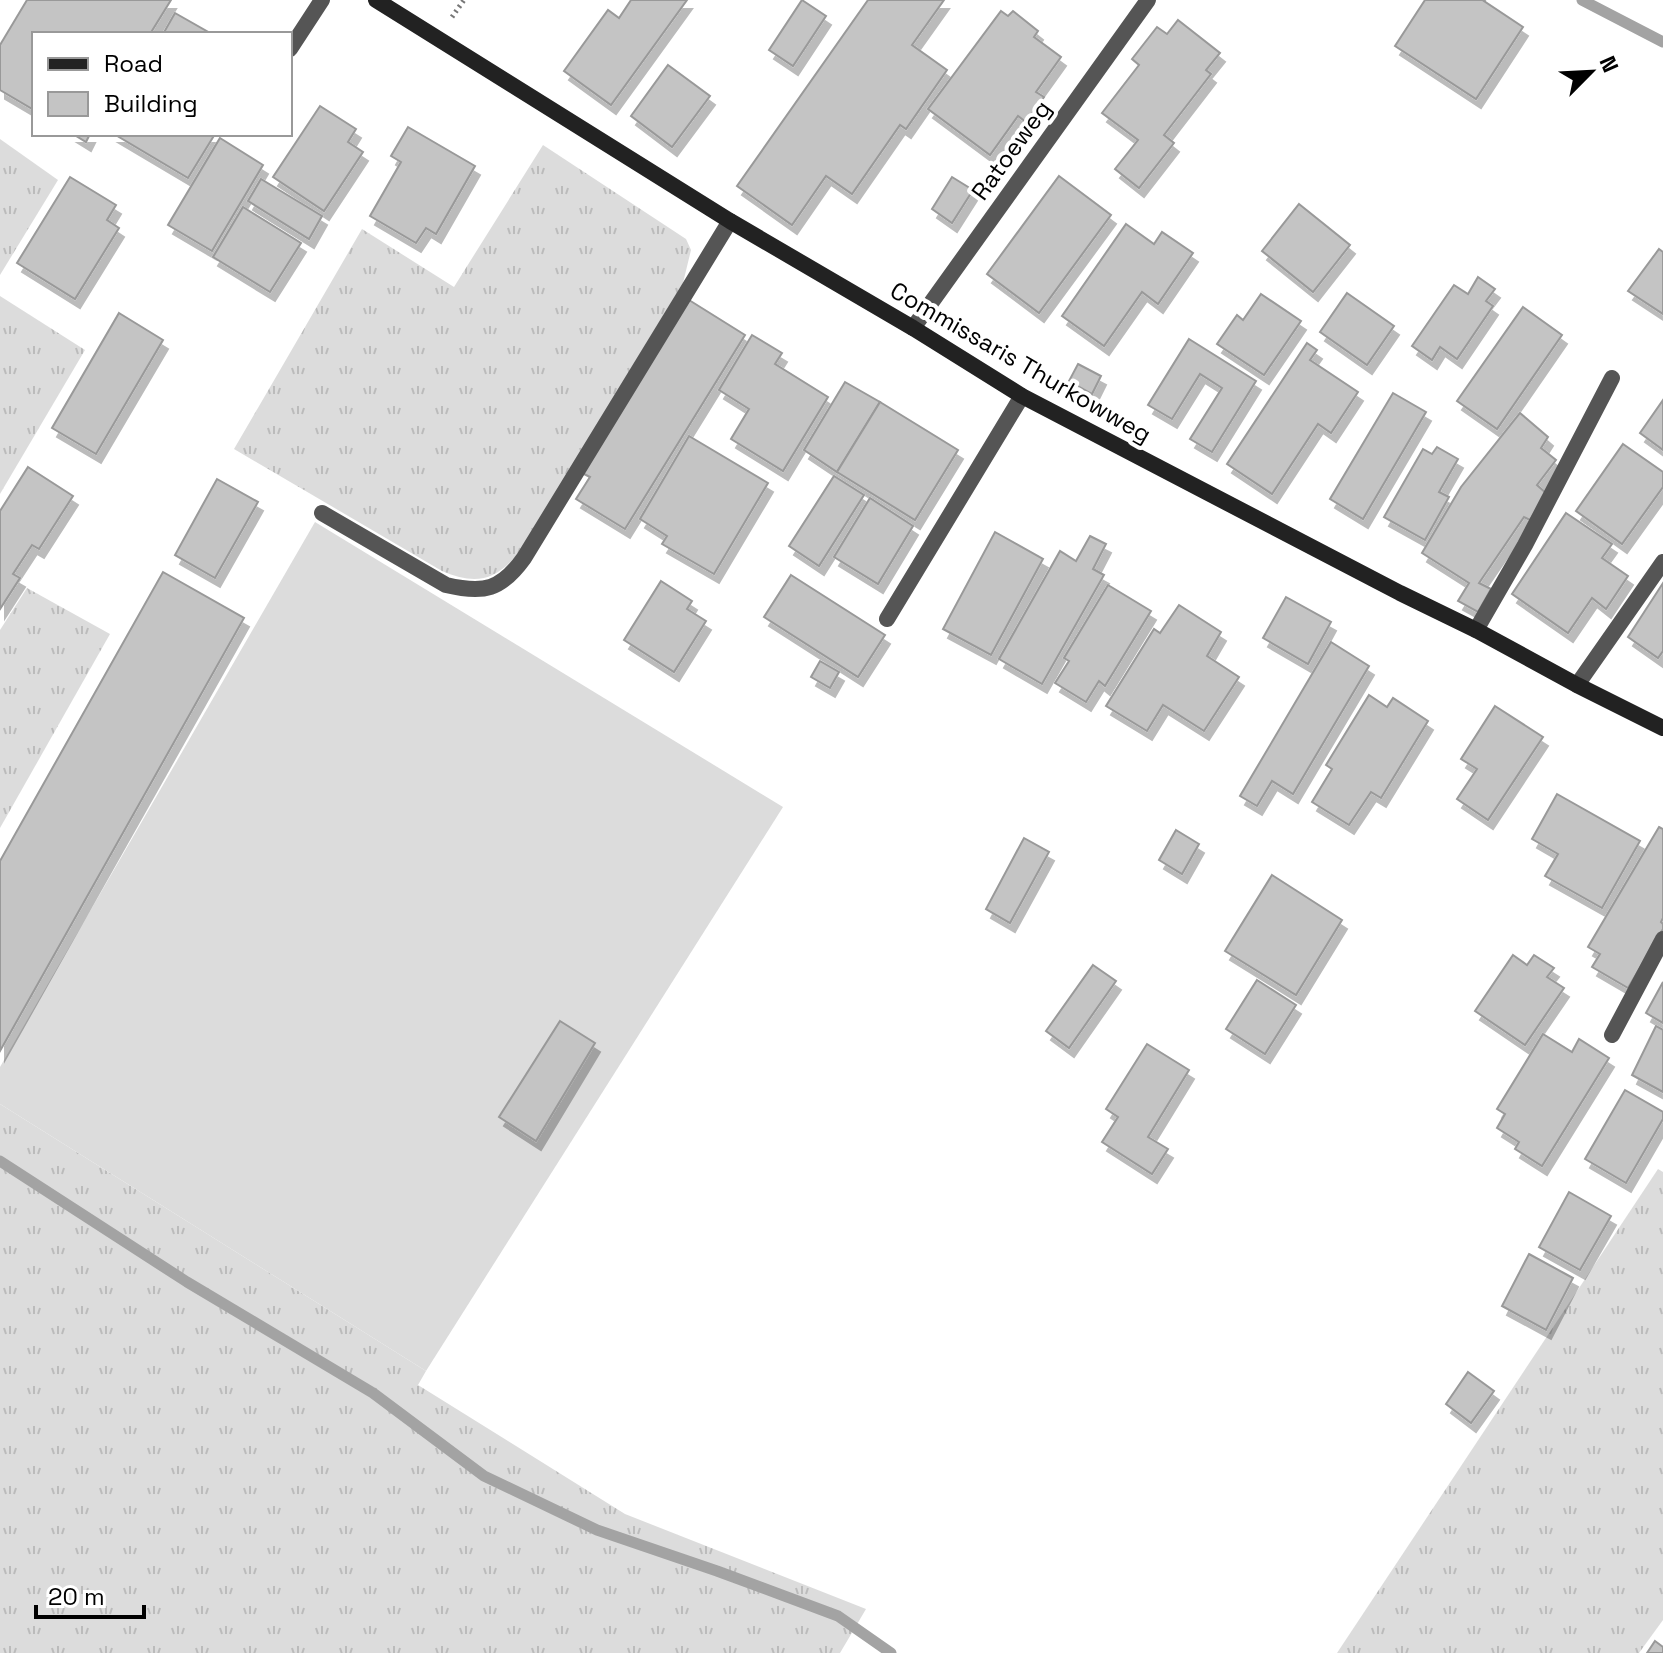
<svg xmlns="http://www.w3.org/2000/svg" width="1663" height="1653" viewBox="0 0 1663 1653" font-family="'Space Grotesk',sans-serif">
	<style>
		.grass { fill: url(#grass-tufts) }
		.garden { fill: #dcdcdc }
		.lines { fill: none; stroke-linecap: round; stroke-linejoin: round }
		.stream { stroke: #a3a3a3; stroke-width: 11 }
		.building { fill: #c4c4c4; stroke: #999; stroke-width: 2; filter: url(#shadow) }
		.path { stroke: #777; stroke-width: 5; stroke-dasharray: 2 4; stroke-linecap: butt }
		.service { stroke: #555; stroke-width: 16 }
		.minor { stroke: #555; stroke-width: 16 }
		.secondary { stroke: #222; stroke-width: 16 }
		.labels { text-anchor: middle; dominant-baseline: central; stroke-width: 8; stroke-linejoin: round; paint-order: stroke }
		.street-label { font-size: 24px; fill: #000; stroke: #fff }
	</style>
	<defs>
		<pattern id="grass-tufts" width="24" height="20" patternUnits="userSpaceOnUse" patternTransform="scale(2)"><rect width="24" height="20" fill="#dcdcdc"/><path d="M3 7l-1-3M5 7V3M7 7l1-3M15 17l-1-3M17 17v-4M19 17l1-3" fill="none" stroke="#bbb"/></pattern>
		<filter id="shadow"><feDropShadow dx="5" dy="9" stdDeviation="0" flood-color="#0004"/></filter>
	</defs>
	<rect width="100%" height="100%" fill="#fff"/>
	<!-- grass -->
	<g class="grass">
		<polygon points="0,139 58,180 0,275"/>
		<path d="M543,145L686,239L691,250L683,283L523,547C499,579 479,587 442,571L234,449L362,229L454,287Z"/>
		<polygon points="0,296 85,350 0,494"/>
		<polygon points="27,588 110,634 0,828 0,630"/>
		<polygon points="0,1104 426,1371 418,1385 625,1514 866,1609 840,1653 0,1653"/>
		<polygon points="1658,1169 1663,1172 1663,1620 1639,1653 1337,1653"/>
	</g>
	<!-- garden -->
	<polygon class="garden" points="315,522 783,807 426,1371 0,1104 0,1067"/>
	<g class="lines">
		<!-- stream -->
		<g class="stream">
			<polyline points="1582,0 1663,42"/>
			<polyline points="0,1161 187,1282 373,1393 484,1476 597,1530 717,1571 838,1616 891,1653"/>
		</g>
	</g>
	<!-- building -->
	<g class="building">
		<polygon points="27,0 171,0 150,34 34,34 34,110 0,90 0,45"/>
		<polygon points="631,0 687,0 611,105 564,71 608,10 619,18"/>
		<polygon points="802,0 826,16 793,66 769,50"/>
		<polygon points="868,0 944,0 912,45 947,70 906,129 900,125 852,194 826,176 792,225 737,186"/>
		<polygon points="1425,0 1485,0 1484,1 1523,27 1476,99 1395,46"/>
		<polygon points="1001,11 1008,16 1013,11 1038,31 1034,37 1061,57 1036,92 1044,97 1026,122 1018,116 990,155 928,109"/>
		<polygon points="175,13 210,33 209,34 163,34"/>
		<polygon points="1178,20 1220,53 1206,70 1211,74 1164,135 1174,143 1139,188 1115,169 1138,140 1102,113 1139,65 1132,59 1157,27 1167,34"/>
		<polygon points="668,65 710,96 672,147 631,116"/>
		<polygon points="320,106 356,129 348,142 363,152 324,211 273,177"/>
		<polygon points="408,127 475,166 436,234 426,228 416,243 370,216 401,162 391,156"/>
		<polygon points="73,134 90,134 86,142"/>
		<polygon points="114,134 215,134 188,178"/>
		<polygon points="220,138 263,165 212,251 168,225"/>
		<polygon points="1059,176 1111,215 1039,313 987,274"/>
		<polygon points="70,177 116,205 107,220 119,228 75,299 17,263"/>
		<polygon points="952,177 973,190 952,223 932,209"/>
		<polygon points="261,179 322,216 309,239 248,201"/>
		<polygon points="1299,204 1350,245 1313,292 1262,251"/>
		<polygon points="243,207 301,243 270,292 213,257"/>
		<polygon points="1126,224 1154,244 1162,232 1193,253 1158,304 1142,292 1104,346 1062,316"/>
		<polygon points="1659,249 1663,252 1663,314 1628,291"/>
		<polygon points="1478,277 1495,289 1486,301 1493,306 1457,359 1440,347 1432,360 1412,346 1454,285 1468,294"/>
		<polygon points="1347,293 1394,326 1367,365 1320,332"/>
		<polygon points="1261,294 1301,321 1264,375 1217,344 1237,315 1243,320"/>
		<polygon points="689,300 745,335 625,529 576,499 590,477 582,473"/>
		<polygon points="1523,307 1562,335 1497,429 1457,401"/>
		<polygon points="119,313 163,340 96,454 52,428"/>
		<polygon points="752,335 782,353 775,364 828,397 783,471 731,439 749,409 719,390"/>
		<polygon points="1189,339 1256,381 1212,452 1190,439 1222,388 1200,374 1172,419 1148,405"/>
		<polygon points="1307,343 1317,350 1310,360 1358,392 1331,433 1318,424 1272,494 1227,464"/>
		<polygon points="1078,364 1101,376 1092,394 1069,381"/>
		<polygon points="845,382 880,402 837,472 804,450"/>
		<polygon points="1393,393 1426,412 1363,519 1330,499"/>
		<polygon points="1663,400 1663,450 1640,433"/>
		<polygon points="880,402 958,450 915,520 837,472"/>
		<polygon points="1520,413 1548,437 1541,448 1556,460 1537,485 1547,494 1530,520 1524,517 1479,583 1491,589 1478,612 1458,601 1469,583 1422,553 1461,487"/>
		<polygon points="689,436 768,483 714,574 662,544 667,536 640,519"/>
		<polygon points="1623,444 1663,472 1663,487 1622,544 1576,511"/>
		<polygon points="1437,447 1458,459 1439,492 1449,497 1425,540 1384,517 1423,449 1432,454"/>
		<polygon points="28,467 73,496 39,549 32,545 13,574 20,578 0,609 0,511"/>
		<polygon points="834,476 864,495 819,566 789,546"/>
		<polygon points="217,479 258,502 215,578 175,555"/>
		<polygon points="870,498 913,526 878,584 834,557"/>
		<polygon points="1566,513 1612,544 1602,558 1628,576 1606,609 1592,598 1568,633 1512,594"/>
		<polygon points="995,532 1043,559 991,655 943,629"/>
		<polygon points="1090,536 1106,544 1093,569 1104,575 1042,684 999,659 1060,551 1076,561"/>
		<polygon points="163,572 244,618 0,1051 0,861"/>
		<polygon points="791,575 885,635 858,677 764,617"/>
		<polygon points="661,581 692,601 687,609 706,621 674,672 624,640"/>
		<polygon points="1663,583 1663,651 1658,658 1628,637"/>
		<polygon points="1108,585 1151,611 1105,686 1099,681 1086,702 1055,683 1069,661 1064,658"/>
		<polygon points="1286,597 1331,622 1308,664 1263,638"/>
		<polygon points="1179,605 1221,632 1207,656 1239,677 1204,731 1163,705 1147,731 1106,706 1154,629 1160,633"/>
		<polygon points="1331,642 1369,666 1293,794 1272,781 1257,806 1240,796"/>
		<polygon points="820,661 839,672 830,688 811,677"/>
		<polygon points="1369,695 1387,707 1393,698 1428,721 1381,798 1371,792 1349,825 1312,802 1332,769 1326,765"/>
		<polygon points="1495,706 1543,737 1488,820 1457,799 1477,769 1461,759"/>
		<polygon points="1557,794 1640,841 1602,908 1545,876 1558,854 1532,839"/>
		<polygon points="1659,827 1663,829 1663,918 1661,922 1663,924 1663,929 1628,988 1592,967 1600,954 1588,947"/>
		<polygon points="1176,830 1199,844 1182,874 1159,860"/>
		<polygon points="1024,838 1049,852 1010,923 986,909"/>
		<polygon points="1272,875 1342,920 1296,995 1225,951"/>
		<polygon points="1513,955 1527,965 1534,955 1554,968 1547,977 1564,988 1525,1045 1475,1011"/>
		<polygon points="1093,965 1116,981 1069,1048 1046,1031"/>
		<polygon points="1257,980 1296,1005 1265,1054 1226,1029"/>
		<polygon points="1663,982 1663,1023 1646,1013"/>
		<polygon points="560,1021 595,1043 536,1141 499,1117"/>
		<polygon points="1656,1026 1663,1030 1663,1092 1632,1075"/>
		<polygon points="1543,1034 1572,1052 1579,1039 1609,1058 1542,1166 1515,1149 1519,1142 1497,1128 1505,1114 1497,1109"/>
		<polygon points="1147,1044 1189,1070 1148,1137 1168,1149 1152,1174 1102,1142 1118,1117 1106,1109"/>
		<polygon points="1625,1090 1663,1112 1663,1119 1626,1183 1585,1159"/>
		<polygon points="1569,1192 1611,1216 1580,1270 1539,1247"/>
		<polygon points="1529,1254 1573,1278 1546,1330 1502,1306"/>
		<polygon points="1468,1372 1494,1391 1471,1423 1446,1404"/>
		<polygon points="1655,1641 1663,1647 1663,1653 1647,1653"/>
	</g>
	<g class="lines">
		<!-- path -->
		<polyline class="path" points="452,17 464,0"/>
		<!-- service -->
		<g class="service">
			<polyline points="290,49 322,0"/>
			<path d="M322,513L446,585C484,594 501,590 524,558L730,221"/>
			<polyline points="887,619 1022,396"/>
			<polyline points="1476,630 1525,545 1612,378"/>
			<polyline points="1577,685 1663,562"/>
			<polyline points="1612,1035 1663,939"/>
		</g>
		<!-- minor -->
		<polyline class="minor" points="913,328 1148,0"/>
		<!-- secondary -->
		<polyline class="secondary" points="376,0 730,221 913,328 1022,396 1400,593 1476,630 1577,685 1663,728"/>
	</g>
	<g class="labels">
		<!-- street labels -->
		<g class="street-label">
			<text transform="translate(1011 150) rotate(-54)">Ratoeweg</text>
			<text transform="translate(1021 362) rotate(30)">Commissaris Thurkowweg</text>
		</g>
	</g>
	<!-- legend -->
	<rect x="32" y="32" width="260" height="104" fill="#ffffff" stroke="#999999" stroke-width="2"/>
	<rect x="48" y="58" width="40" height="12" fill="#222222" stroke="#999999" stroke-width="2"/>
	<text x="104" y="72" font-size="24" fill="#000000">Road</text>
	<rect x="48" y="92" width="40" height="24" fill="#c4c4c4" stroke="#999999" stroke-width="2"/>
	<text x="104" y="112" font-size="24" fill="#000000">Building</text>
	<!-- north arrow -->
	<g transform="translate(1591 72) rotate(66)" stroke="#ffffff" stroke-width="6" paint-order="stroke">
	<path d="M0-6L14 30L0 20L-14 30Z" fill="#000000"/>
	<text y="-12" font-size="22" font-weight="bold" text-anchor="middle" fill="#000000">N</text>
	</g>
	<!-- scale -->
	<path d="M36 1605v12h108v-12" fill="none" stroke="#000000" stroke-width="4"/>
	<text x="48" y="1605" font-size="24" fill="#000000" stroke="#ffffff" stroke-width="6" paint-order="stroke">20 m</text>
</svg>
